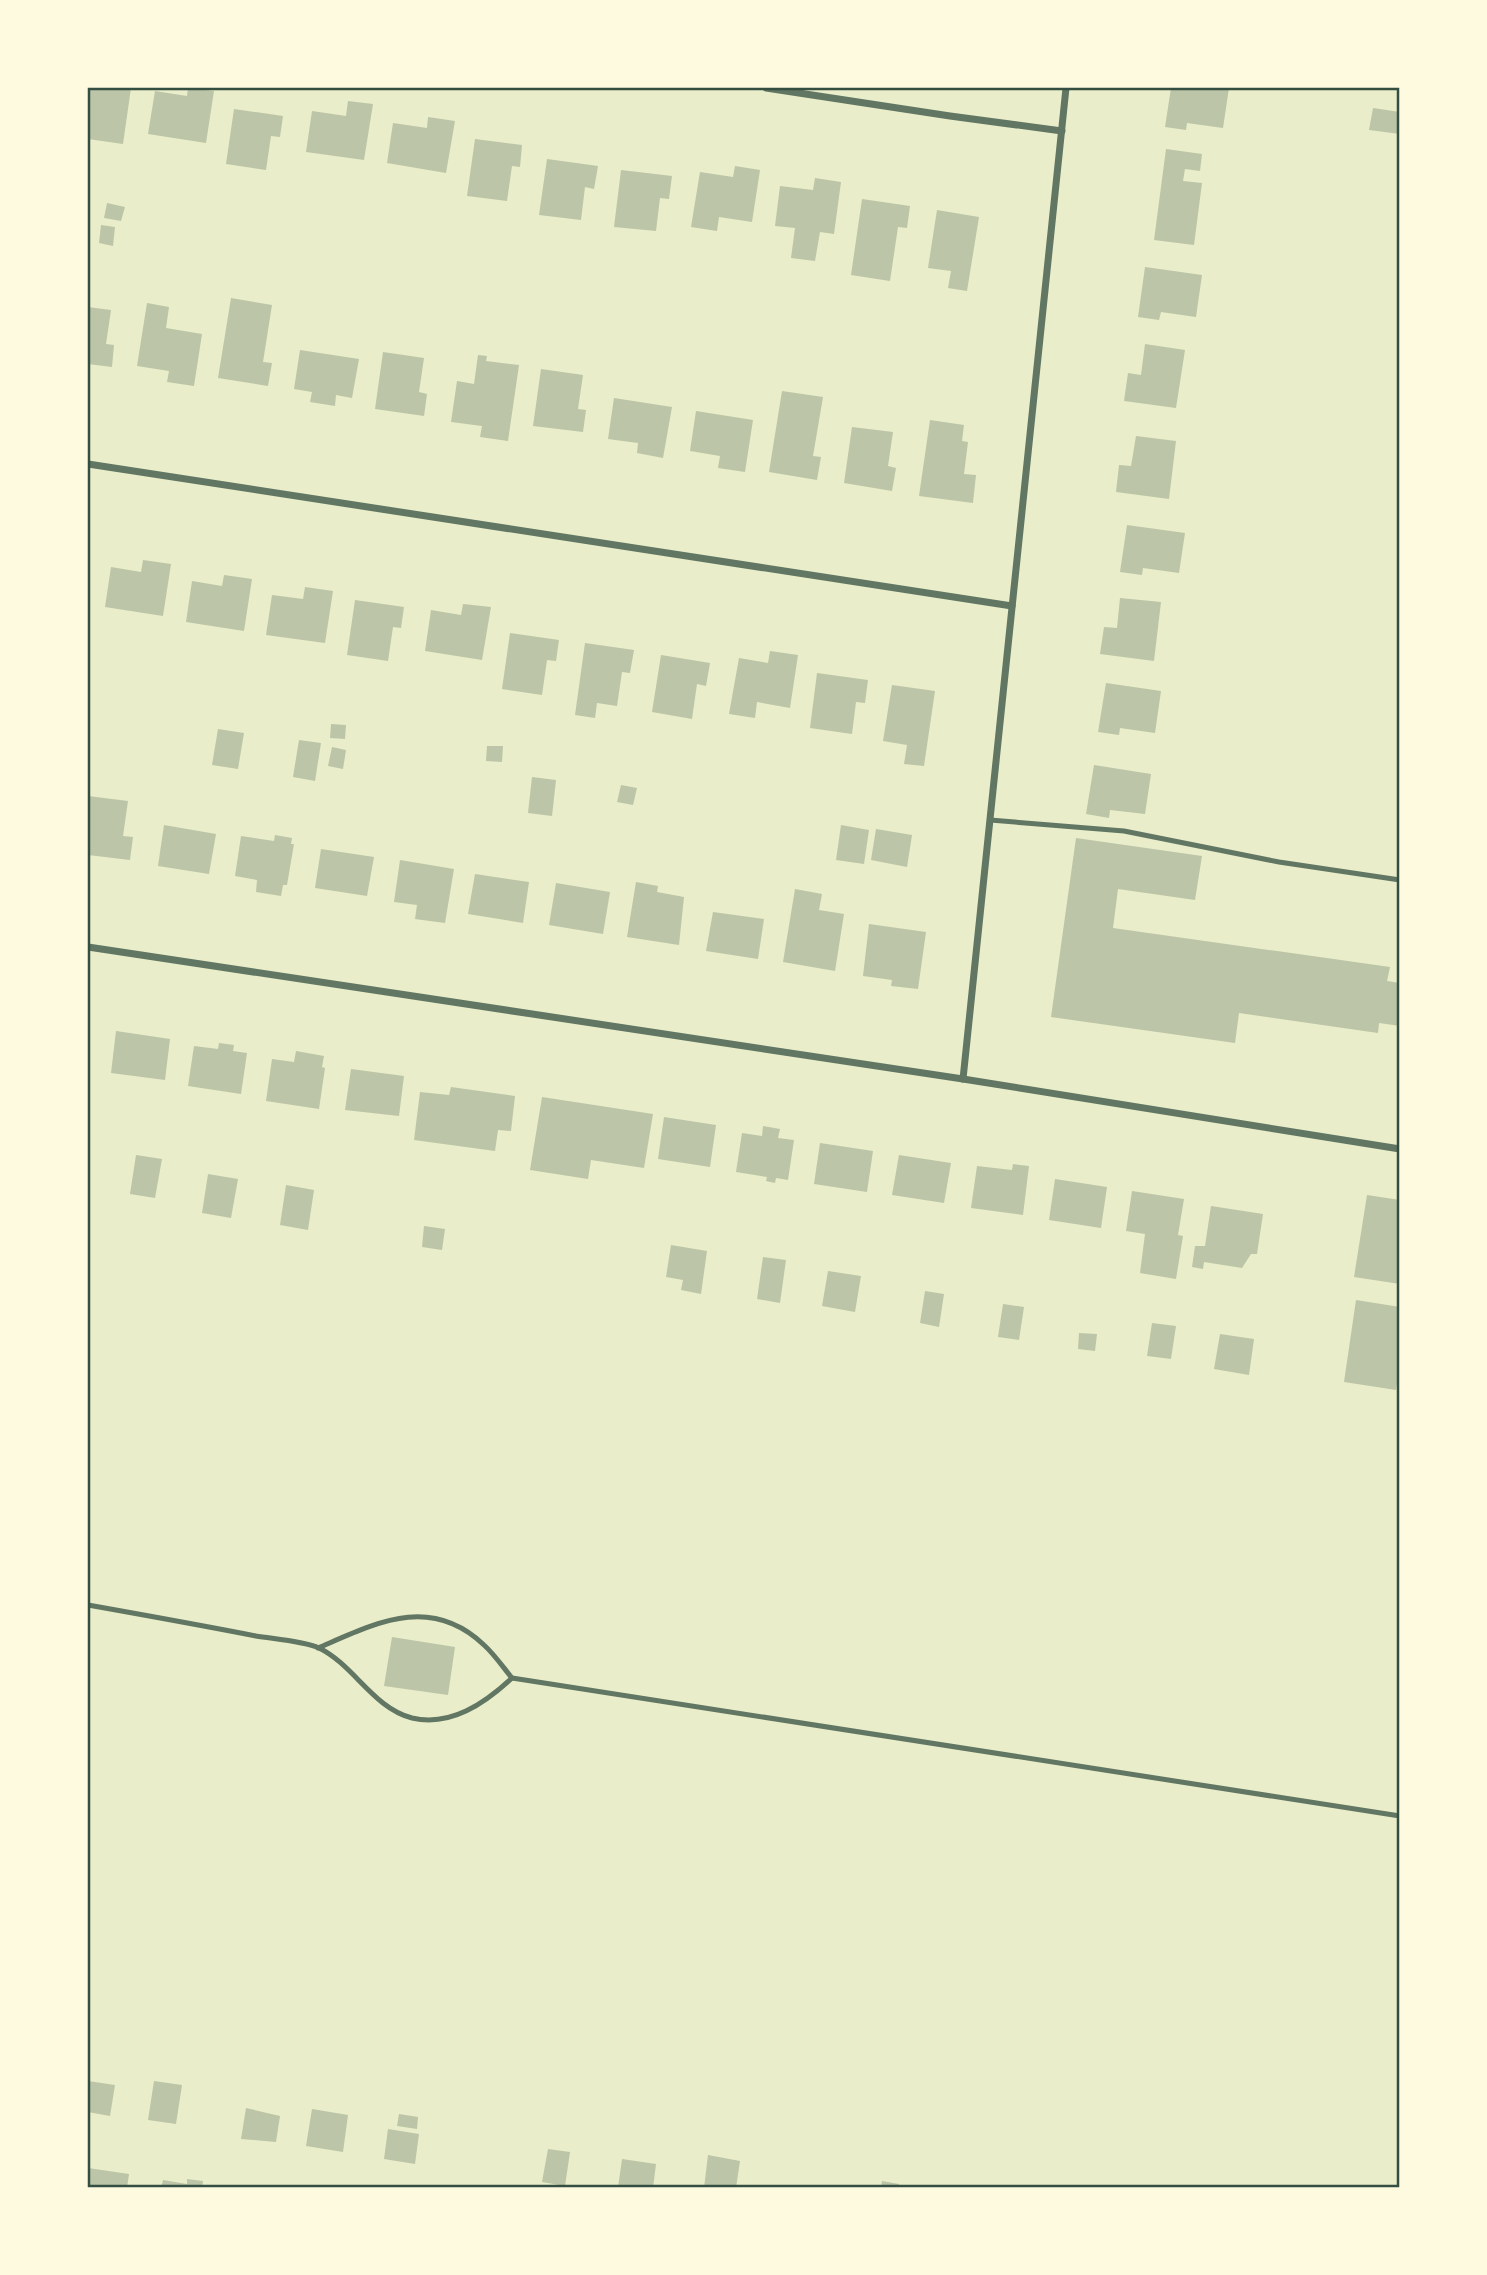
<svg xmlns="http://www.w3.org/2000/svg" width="1487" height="2275" viewBox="0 0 1487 2275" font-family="'Nunito Sans',sans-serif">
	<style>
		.building { fill: #bcc5a7 }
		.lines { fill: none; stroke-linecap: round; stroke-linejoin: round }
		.service { stroke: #617663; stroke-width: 5 }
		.minor { stroke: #617663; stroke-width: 7 }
		.neatline { fill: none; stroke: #344e41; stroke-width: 2.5 }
	</style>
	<rect width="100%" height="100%" fill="#e9edc9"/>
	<!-- building -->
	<g class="building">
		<polygon points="88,88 131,88 123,144 88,139"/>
		<polygon points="188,88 214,91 206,143 148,134 155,91 187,96"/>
		<polygon points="1171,88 1229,88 1223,128 1187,123 1186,130 1165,127"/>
		<polygon points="348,101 373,104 364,160 306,152 312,111 346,116"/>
		<polygon points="1373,108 1400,112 1400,134 1369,130"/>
		<polygon points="234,109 283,116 280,137 271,136 266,170 226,164"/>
		<polygon points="428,117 455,121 446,173 387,163 393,123 427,128"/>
		<polygon points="475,139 522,145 520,167 512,166 507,201 467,196"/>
		<polygon points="1166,149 1202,154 1200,171 1185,169 1183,181 1202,183 1194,245 1154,240"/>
		<polygon points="547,159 598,166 594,189 585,187 581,220 539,215"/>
		<polygon points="735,166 760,170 752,222 719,217 717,231 691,227 700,172 733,177"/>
		<polygon points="621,170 672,176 669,199 660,198 656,231 614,227"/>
		<polygon points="815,178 841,182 834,234 820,232 815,261 791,258 795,228 775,226 780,186 813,190"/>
		<polygon points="862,199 910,206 907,228 898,227 890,281 851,275"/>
		<polygon points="107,203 125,207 121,221 104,218"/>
		<polygon points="937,210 979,217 967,291 948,288 951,271 928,268"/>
		<polygon points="101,225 115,227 113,246 99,243"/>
		<polygon points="1145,267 1202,275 1196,317 1161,312 1159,320 1138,317"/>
		<polygon points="231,298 272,305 263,362 272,363 268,386 218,378"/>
		<polygon points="147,303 169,307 166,328 202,334 194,386 167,382 169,371 137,366"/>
		<polygon points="88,307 111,310 106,344 114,345 112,367 88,364"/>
		<polygon points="1145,344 1185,350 1176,408 1124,401 1128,373 1141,375"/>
		<polygon points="300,350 359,359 352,398 336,395 335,406 310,402 312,392 294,389"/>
		<polygon points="383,352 424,358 419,392 427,394 424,416 375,409"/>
		<polygon points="478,355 487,356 486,361 519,365 508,441 480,437 482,426 451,422 457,381 474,384"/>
		<polygon points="541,369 583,375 578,409 586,410 583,432 533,426"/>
		<polygon points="782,391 823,397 813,456 821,457 817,480 769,472"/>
		<polygon points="614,398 672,407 663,458 637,453 638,443 608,439"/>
		<polygon points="696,411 753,420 745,472 718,468 720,456 690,451"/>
		<polygon points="930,420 964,425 962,441 968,442 964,474 976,475 973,503 919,496"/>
		<polygon points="852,427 893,432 888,466 896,468 892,491 844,483"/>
		<polygon points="1136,436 1176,441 1169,499 1116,492 1119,465 1131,466"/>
		<polygon points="1127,525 1185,533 1179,573 1143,568 1142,575 1120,572"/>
		<polygon points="143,560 171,564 163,616 105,607 111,567 141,572"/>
		<polygon points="224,575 252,579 244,631 186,622 192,581 222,586"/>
		<polygon points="305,587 333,591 325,643 266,635 272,595 303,599"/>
		<polygon points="1120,598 1161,602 1154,661 1100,654 1104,627 1117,628"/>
		<polygon points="355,600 404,607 401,628 393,627 388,661 347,655"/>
		<polygon points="463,604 491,607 482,660 425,651 431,610 461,615"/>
		<polygon points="510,633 559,640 556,661 547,660 542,695 502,689"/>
		<polygon points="585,643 634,650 630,673 622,672 617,706 597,703 595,718 575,715"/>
		<polygon points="770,651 798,655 790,708 757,702 755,718 729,714 739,658 768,663"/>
		<polygon points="661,655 710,663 706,686 697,684 692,719 652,712"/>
		<polygon points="817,673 868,680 865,703 856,702 852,734 810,728"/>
		<polygon points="1106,683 1161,691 1155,733 1120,728 1119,735 1098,732"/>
		<polygon points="892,685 935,691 924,766 904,764 907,745 883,741"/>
		<polygon points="331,724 346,725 345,739 330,738"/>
		<polygon points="218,729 244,733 238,769 212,765"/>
		<polygon points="299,740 321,743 315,781 293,777"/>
		<polygon points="487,746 503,746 502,762 486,761"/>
		<polygon points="332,747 346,750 343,769 328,766"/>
		<polygon points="1094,765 1151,774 1145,814 1110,810 1109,818 1086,814"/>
		<polygon points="532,777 556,780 552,816 528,813"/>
		<polygon points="621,785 637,788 633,805 617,802"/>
		<polygon points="88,796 128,801 123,836 133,837 130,860 88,855"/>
		<polygon points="164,825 216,834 209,874 158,866"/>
		<polygon points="841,825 869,830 864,864 836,860"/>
		<polygon points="876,829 912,835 907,867 871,860"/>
		<polygon points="275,835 292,838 291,844 294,844 287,885 283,885 281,896 256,892 257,880 235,876 241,836 274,841"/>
		<polygon points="1076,838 1202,856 1195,900 1118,889 1113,928 1390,967 1387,981 1400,983 1400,1026 1379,1023 1378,1033 1239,1013 1235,1043 1051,1017"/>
		<polygon points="321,849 374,857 367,896 315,888"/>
		<polygon points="400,860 454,869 445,923 415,919 417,905 394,902"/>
		<polygon points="475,874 529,882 523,923 468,914"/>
		<polygon points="636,882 658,886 657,892 684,897 679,945 627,937"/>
		<polygon points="556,883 610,892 603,934 549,925"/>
		<polygon points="795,889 822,894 819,910 844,914 835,971 783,962"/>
		<polygon points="713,912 764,919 758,959 706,951"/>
		<polygon points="869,924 926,932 918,989 891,986 892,980 863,976"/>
		<polygon points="116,1031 170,1039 165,1080 111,1073"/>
		<polygon points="219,1043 234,1045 233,1051 247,1053 241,1094 188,1086 194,1046 218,1049"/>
		<polygon points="296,1051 324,1056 322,1067 325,1068 319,1109 266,1101 272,1059 294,1062"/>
		<polygon points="351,1069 404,1076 399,1116 345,1110"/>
		<polygon points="451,1087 515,1096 511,1131 498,1130 495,1151 414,1140 420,1092 449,1095"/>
		<polygon points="542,1097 653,1114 644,1168 591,1160 588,1179 530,1170"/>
		<polygon points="664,1117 716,1125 710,1167 658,1159"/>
		<polygon points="763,1126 780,1129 778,1138 794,1140 788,1180 776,1178 775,1183 766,1181 767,1177 736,1172 742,1133 762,1136"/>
		<polygon points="820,1143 873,1151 867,1192 814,1184"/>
		<polygon points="136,1155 162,1159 155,1198 130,1194"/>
		<polygon points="899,1155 951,1163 944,1203 892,1195"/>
		<polygon points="1013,1164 1029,1166 1023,1215 971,1208 977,1166 1012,1170"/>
		<polygon points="208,1174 238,1179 231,1218 202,1213"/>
		<polygon points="1055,1179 1107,1187 1101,1228 1049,1220"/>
		<polygon points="286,1185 314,1190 308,1230 280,1225"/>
		<polygon points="1132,1191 1184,1199 1178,1235 1183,1236 1176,1279 1140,1273 1145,1234 1126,1231"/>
		<polygon points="1367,1195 1400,1200 1400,1284 1354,1277"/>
		<polygon points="1211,1206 1263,1214 1257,1254 1251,1254 1242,1268 1204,1262 1203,1269 1192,1267 1195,1246 1205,1246"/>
		<polygon points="424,1226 445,1229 442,1250 422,1247"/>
		<polygon points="671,1245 707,1251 701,1294 681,1290 683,1280 666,1277"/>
		<polygon points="763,1257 786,1260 780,1303 757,1299"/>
		<polygon points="828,1271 861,1276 855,1312 822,1306"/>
		<polygon points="925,1291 944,1294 939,1327 920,1323"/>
		<polygon points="1356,1300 1400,1307 1400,1366 1396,1390 1344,1382"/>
		<polygon points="1003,1304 1024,1307 1019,1340 998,1337"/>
		<polygon points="1152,1323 1176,1326 1171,1359 1147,1356"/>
		<polygon points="1079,1333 1097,1334 1095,1351 1078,1349"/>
		<polygon points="1220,1334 1254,1339 1249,1375 1214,1369"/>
		<polygon points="392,1637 455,1647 448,1695 384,1686"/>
		<polygon points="88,2081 115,2085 110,2116 88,2112"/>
		<polygon points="154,2081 182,2085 176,2124 148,2120"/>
		<polygon points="246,2108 280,2116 276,2142 241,2139"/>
		<polygon points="312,2109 348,2115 343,2152 306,2146"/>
		<polygon points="399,2114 418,2117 417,2129 397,2126"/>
		<polygon points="388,2129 419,2134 415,2164 384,2159"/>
		<polygon points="548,2149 570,2152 565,2186 542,2182"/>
		<polygon points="708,2155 740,2161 736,2188 704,2188"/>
		<polygon points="622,2159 656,2164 653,2188 618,2188"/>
		<polygon points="88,2168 129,2174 127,2188 88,2188"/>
		<polygon points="187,2179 203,2181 202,2188 161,2188 163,2180 187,2184"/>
		<polygon points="882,2181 899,2184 898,2188 881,2188"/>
	</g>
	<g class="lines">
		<!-- service -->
		<g class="service">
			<polyline points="990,820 1124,831 1279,862 1400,880"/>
			<path d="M88,1605C144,1615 200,1625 256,1636C274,1639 303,1641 319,1648C354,1665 373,1708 412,1718C451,1727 485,1703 512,1678"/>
			<path d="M318,1648C376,1623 430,1594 484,1645C494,1654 503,1667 512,1678L1400,1816"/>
		</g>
		<!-- minor -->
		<g class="minor">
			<polyline points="766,88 950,116 1062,131"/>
			<polyline points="88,464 1012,606"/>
			<polyline points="88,947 963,1079 1400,1149"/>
			<polyline points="963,1079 1066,88"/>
		</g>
	</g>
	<!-- border -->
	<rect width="1487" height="2275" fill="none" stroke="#fefae0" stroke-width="178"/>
	<rect x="89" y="89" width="1309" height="2097" class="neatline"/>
</svg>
